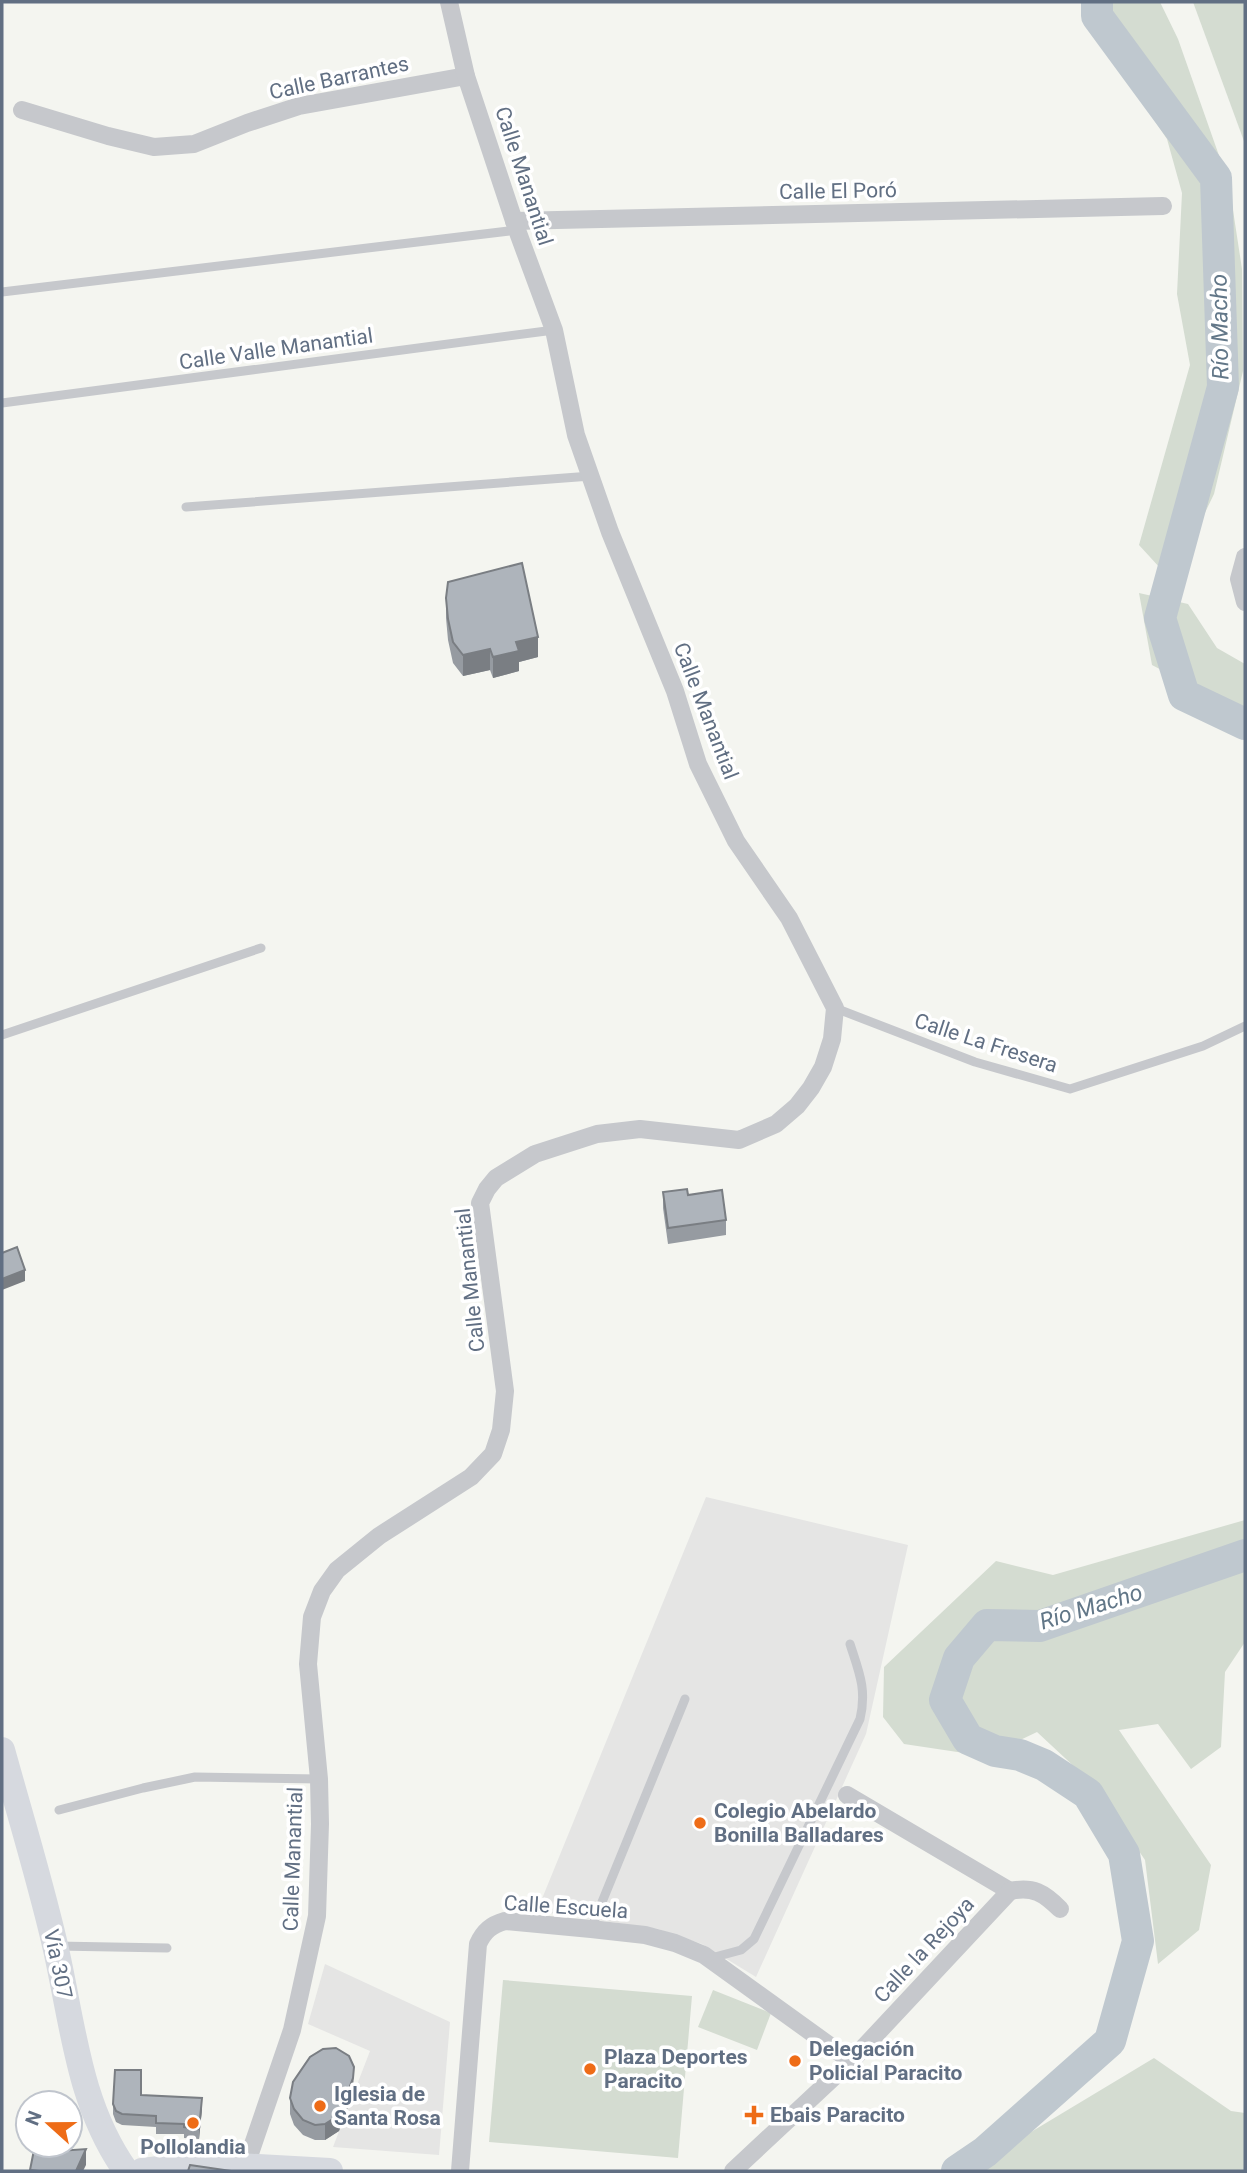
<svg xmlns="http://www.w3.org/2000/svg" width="1247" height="2173" viewBox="0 0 1247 2173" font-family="Roboto,sans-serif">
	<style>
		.built { fill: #e5e5e4 }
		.green { fill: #d4dcd1 }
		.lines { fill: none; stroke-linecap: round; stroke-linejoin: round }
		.river { stroke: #bfc8cf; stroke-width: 32 }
		.lane { stroke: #c6c8cc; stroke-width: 9 }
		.street { stroke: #c6c8cc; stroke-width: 18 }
		.secondary { stroke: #d6d9df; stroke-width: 26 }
		.wall { fill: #969ba1 }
		.shaded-wall { fill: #7a7e83 }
		.building { fill: #aeb4bb; stroke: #7a7e83; stroke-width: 2 }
		.poi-dot { fill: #ee6c17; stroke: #fff; stroke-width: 2.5 }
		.labels { text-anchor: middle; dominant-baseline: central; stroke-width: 7; stroke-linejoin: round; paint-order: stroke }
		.street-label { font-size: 21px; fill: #616f83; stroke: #fff }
		.poi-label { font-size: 21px; font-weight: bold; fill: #616f83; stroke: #fff; text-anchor: start }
		.water-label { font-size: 23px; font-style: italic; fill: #627788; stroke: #fff }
	</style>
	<rect width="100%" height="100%" fill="#f4f5f0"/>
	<!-- built -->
	<g class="built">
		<polygon points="706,1497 908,1545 866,1734 756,1977 702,1944 658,1929 537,1911"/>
		<polygon points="325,1964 450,2022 439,2155 333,2147 370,2051 308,2024"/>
	</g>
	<!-- green -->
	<g class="green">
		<polygon points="1080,2 1160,2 1178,39 1229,184 1242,269 1243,371 1214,494 1172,581 1139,545 1190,365 1177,294 1182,193 1167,139 1121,71"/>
		<polygon points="1193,2 1245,2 1245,144"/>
		<polygon points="1139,593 1188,604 1217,648 1245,664 1245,714 1152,665"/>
		<polygon points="1245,1520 1245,1642 1225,1672 1221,1747 1191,1769 1158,1724 1119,1730 1211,1865 1199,1930 1158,1964 1145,1860 1094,1785 1037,1732 999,1750 964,1753 904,1744 883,1717 884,1667 996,1561 1053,1575"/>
		<polygon points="503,1980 692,1996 678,2158 489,2142"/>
		<polygon points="713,1990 771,2013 757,2050 698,2027"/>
		<polygon points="1154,2058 1231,2111 1245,2113 1245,2171 966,2171"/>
	</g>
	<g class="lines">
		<!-- river -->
		<g class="river">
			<polyline points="1097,2 1097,16 1216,178 1223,387 1160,618 1184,695 1245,724"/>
			<polyline points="957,2171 985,2152 1110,2041 1138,1941 1124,1854 1088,1794 1044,1765 1020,1755 995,1751 968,1739 945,1700 959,1658 987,1625 1040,1626 1245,1555"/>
		</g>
		<!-- lane -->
		<g class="lane">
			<polyline points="2,292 517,230"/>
			<polyline points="2,403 554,330"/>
			<polyline points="186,507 591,476"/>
			<polyline points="835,1008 975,1062 1070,1089 1203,1046 1245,1026"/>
			<polyline points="2,1035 261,948"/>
			<polyline points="59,1810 143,1788 195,1777 319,1779"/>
			<polyline points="591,1929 685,1699"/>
			<polyline points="57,1946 167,1948"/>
			<path d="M711,1958L741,1950L754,1939L860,1719C867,1689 859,1672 850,1644"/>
		</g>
		<!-- street -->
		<g class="street">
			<polyline points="22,110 108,136 154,147 194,144 247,123 299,106 466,76"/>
			<polyline points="514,221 1163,206"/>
			<polyline points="1245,557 1239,579 1245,602"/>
			<polyline points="847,1795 1010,1891"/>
			<path d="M1010,1891C1033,1886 1044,1893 1060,1909"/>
			<polyline points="246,2165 292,2030 317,1916 320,1824 319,1779 308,1664 312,1617 322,1591 337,1570 379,1536 471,1477 493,1454 501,1430 505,1391 480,1203 487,1189 496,1178 535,1154 597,1134 640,1129 739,1140 776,1124 797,1106 811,1088 823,1067 832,1039 835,1008 789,918 736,841 698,764 675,691 610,532 576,435 554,330 517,230 466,76 449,2"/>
			<path d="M460,2171L478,1944C484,1931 491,1925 505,1921L591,1929L645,1935L675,1943L704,1955L851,2061"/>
			<polyline points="733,2171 851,2061 1010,1891"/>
		</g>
		<!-- secondary -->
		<g class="secondary">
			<path d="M2,1750C20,1815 40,1880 55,1945C73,2023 78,2104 126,2171"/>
			<polyline points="142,2171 202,2164 330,2171"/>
		</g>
	</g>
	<!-- wall -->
	<g class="wall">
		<polygon points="446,598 538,657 519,662 519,671 493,678 490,670 463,676 453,663 448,640 446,618"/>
		<polygon points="663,1192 688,1195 726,1220 726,1235 668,1244 663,1208"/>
		<polygon points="354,2083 353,2094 339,2131 325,2140 315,2140 303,2135 294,2125 290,2114 290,2098"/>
		<polygon points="141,2095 202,2108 199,2139 184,2138 184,2134 156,2134 156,2127 122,2125 116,2122 113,2114 113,2104"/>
	</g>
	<!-- shaded-wall -->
	<g class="shaded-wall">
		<polygon points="538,637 538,657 519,662 519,671 493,678 493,657 516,642"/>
		<polygon points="490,649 490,670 463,676 463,655"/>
		<polygon points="25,1270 25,1281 2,1290 2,1279"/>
		<polygon points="354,2067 353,2094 339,2131 325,2140 325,2124"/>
		<polygon points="202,2098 202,2108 199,2139 199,2129"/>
		<polygon points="86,2149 86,2165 83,2171 76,2171"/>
	</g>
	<!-- building -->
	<g class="building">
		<polygon points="522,563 538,637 516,642 519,651 493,657 490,649 463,655 453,642 448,619 446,598 448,582"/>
		<polygon points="687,1189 688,1195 722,1190 726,1220 668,1228 663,1192"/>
		<polygon points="17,1247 25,1270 2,1279 2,1253"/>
		<polygon points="336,2048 349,2056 354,2067 353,2078 339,2115 325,2124 315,2125 303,2120 294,2109 290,2098 293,2082 310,2057 323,2049"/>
		<polygon points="115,2070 141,2070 141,2095 202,2098 199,2129 184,2127 184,2124 156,2123 156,2116 122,2114 116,2111 113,2104"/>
		<polygon points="35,2145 59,2151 86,2149 76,2171 39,2171 30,2170"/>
		<polygon points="190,2165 231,2171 188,2171"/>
	</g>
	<!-- markers -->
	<g class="poi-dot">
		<circle cx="700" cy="1823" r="7"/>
		<circle cx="795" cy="2061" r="7"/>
		<circle cx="590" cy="2069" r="7"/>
		<circle cx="320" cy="2106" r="7"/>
		<path d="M750.5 2104.5h7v7h7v7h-7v7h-7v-7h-7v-7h7z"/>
		<circle cx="193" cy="2123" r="7"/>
	</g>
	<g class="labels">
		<!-- street labels -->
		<g class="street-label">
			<text transform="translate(339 78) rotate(-12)">Calle Barrantes</text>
			<text transform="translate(524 176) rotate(72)">Calle Manantial</text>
			<text transform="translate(838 191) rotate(-1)">Calle El Poró</text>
			<text transform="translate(276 349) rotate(-8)">Calle Valle Manantial</text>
			<text transform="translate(706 711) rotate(69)">Calle Manantial</text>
			<text transform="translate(986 1043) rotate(18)">Calle La Fresera</text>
			<text transform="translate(470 1280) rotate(-96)">Calle Manantial</text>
			<text transform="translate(293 1859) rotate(-88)">Calle Manantial</text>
			<text transform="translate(566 1907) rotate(4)">Calle Escuela</text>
			<text transform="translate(924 1950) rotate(-47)">Calle la Rejoya</text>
			<text transform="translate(58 1964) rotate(78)">Vía 307</text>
		</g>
		<!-- poi labels -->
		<g class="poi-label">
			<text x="714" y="1811">Colegio Abelardo<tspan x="714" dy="24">Bonilla Balladares</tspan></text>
			<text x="809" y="2049">Delegación<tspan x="809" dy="24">Policial Paracito</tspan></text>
			<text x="604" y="2057">Plaza Deportes<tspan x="604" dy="24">Paracito</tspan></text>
			<text x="334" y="2094">Iglesia de<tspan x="334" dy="24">Santa Rosa</tspan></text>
			<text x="770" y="2115">Ebais Paracito</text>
			<text x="193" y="2147" text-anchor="middle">Pollolandia</text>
		</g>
		<!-- water labels -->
		<g class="water-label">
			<text transform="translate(1220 327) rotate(-91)">Río Macho</text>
			<text transform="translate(1091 1607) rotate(-17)">Río Macho</text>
		</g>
	</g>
	<!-- border -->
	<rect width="1247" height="2173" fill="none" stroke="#616f83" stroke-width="7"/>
	<!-- north arrow -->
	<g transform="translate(49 2124) rotate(291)"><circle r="33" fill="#ffffff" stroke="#c0c5cd" stroke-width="2"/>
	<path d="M0-5L12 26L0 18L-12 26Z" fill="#ee6c17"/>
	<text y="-10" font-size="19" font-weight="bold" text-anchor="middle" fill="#616f83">N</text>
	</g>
</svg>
